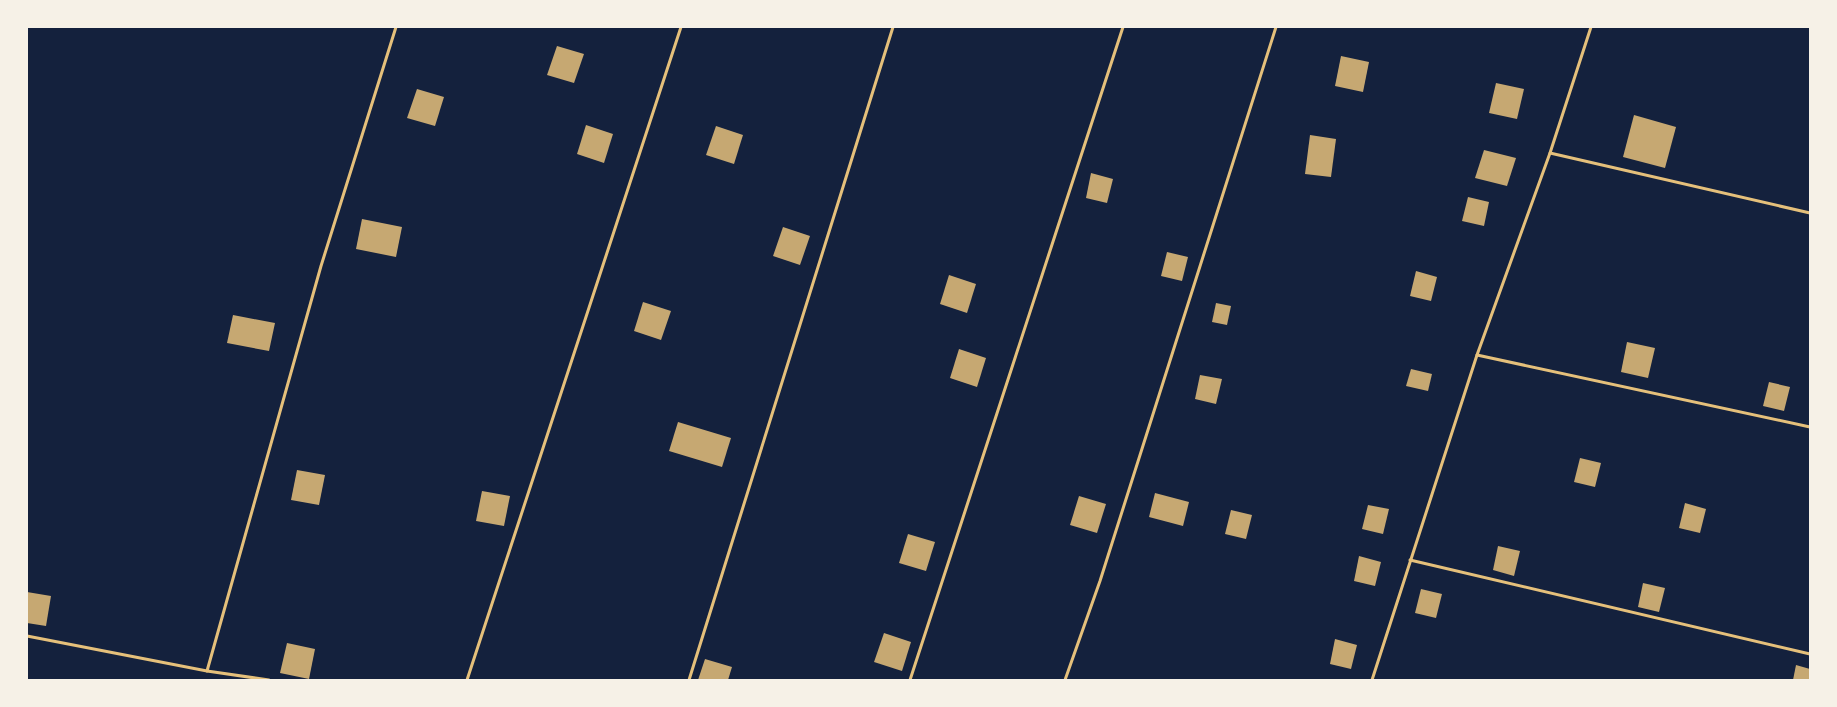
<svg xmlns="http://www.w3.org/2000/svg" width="1837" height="707" viewBox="0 0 1837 707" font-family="Mulish,sans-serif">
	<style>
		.building { fill: #c6a872 }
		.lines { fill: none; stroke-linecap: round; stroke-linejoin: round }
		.service { stroke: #e5c07b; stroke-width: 3 }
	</style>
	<rect width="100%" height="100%" fill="#14213d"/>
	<!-- building -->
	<g class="building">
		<polygon points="557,46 584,54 574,83 547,75"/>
		<polygon points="1341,56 1369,62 1363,92 1335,86"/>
		<polygon points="1496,83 1524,89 1517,119 1489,113"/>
		<polygon points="417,89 444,97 435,126 407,118"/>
		<polygon points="1634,115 1676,127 1665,168 1623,157"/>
		<polygon points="586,125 613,134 604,163 577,154"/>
		<polygon points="716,126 743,135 734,164 706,155"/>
		<polygon points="1310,135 1336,139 1331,177 1305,174"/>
		<polygon points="1484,150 1516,158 1507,186 1475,178"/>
		<polygon points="1091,173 1113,179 1107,203 1086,198"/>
		<polygon points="1468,197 1489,202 1484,226 1462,221"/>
		<polygon points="362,219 402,227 396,257 356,249"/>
		<polygon points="783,227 810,236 800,265 773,256"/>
		<polygon points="1167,252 1188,257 1182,281 1161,276"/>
		<polygon points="1416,271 1437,277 1431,301 1410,296"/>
		<polygon points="949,275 976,284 967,313 940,304"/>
		<polygon points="643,302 671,311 661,340 634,331"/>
		<polygon points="1216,303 1231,306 1227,325 1212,322"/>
		<polygon points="233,315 275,323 269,351 227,343"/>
		<polygon points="1627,342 1655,348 1648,378 1621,372"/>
		<polygon points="959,349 986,358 977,387 950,378"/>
		<polygon points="1411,369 1432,374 1428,391 1406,386"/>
		<polygon points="1200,375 1222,379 1216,404 1195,399"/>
		<polygon points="1769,382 1790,387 1784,411 1763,406"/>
		<polygon points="678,422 731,438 722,467 669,451"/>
		<polygon points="1580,458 1601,463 1595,487 1574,482"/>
		<polygon points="297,470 325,475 319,505 291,500"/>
		<polygon points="482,491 510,496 504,526 476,521"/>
		<polygon points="1155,493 1189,502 1183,526 1149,517"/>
		<polygon points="1079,496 1106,504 1097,533 1070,525"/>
		<polygon points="1685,503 1706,509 1700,533 1679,528"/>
		<polygon points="1368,505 1389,509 1383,534 1362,529"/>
		<polygon points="1231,510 1252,515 1246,539 1225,534"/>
		<polygon points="908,534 935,542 926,571 899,563"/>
		<polygon points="1498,546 1520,551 1514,576 1493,570"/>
		<polygon points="1359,556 1381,562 1375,586 1354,581"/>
		<polygon points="1643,583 1665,588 1659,612 1638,607"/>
		<polygon points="1421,589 1442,594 1436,618 1415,613"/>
		<polygon points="27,592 51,596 46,626 27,623"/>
		<polygon points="884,633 911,642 902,671 874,662"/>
		<polygon points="1335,639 1357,645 1351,669 1330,664"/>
		<polygon points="287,643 315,649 309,679 280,673"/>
		<polygon points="705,659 732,667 728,680 698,680"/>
		<polygon points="1796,665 1810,669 1810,680 1793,680"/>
	</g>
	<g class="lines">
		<!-- service -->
		<g class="service">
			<polyline points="1550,153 1810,213"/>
			<polyline points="1477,355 1810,427"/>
			<polyline points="1410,560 1810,654"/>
			<polyline points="27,636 207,671 269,680"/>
			<polyline points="207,671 321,266 396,27"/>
			<polyline points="467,680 681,27"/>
			<polyline points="689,680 893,27"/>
			<polyline points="910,680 1123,27"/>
			<polyline points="1065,680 1100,581 1276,27"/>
			<polyline points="1372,680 1477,355 1550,153 1591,27"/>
		</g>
	</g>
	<!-- border -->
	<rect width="1837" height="707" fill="none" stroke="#f6f1e7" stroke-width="56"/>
</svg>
